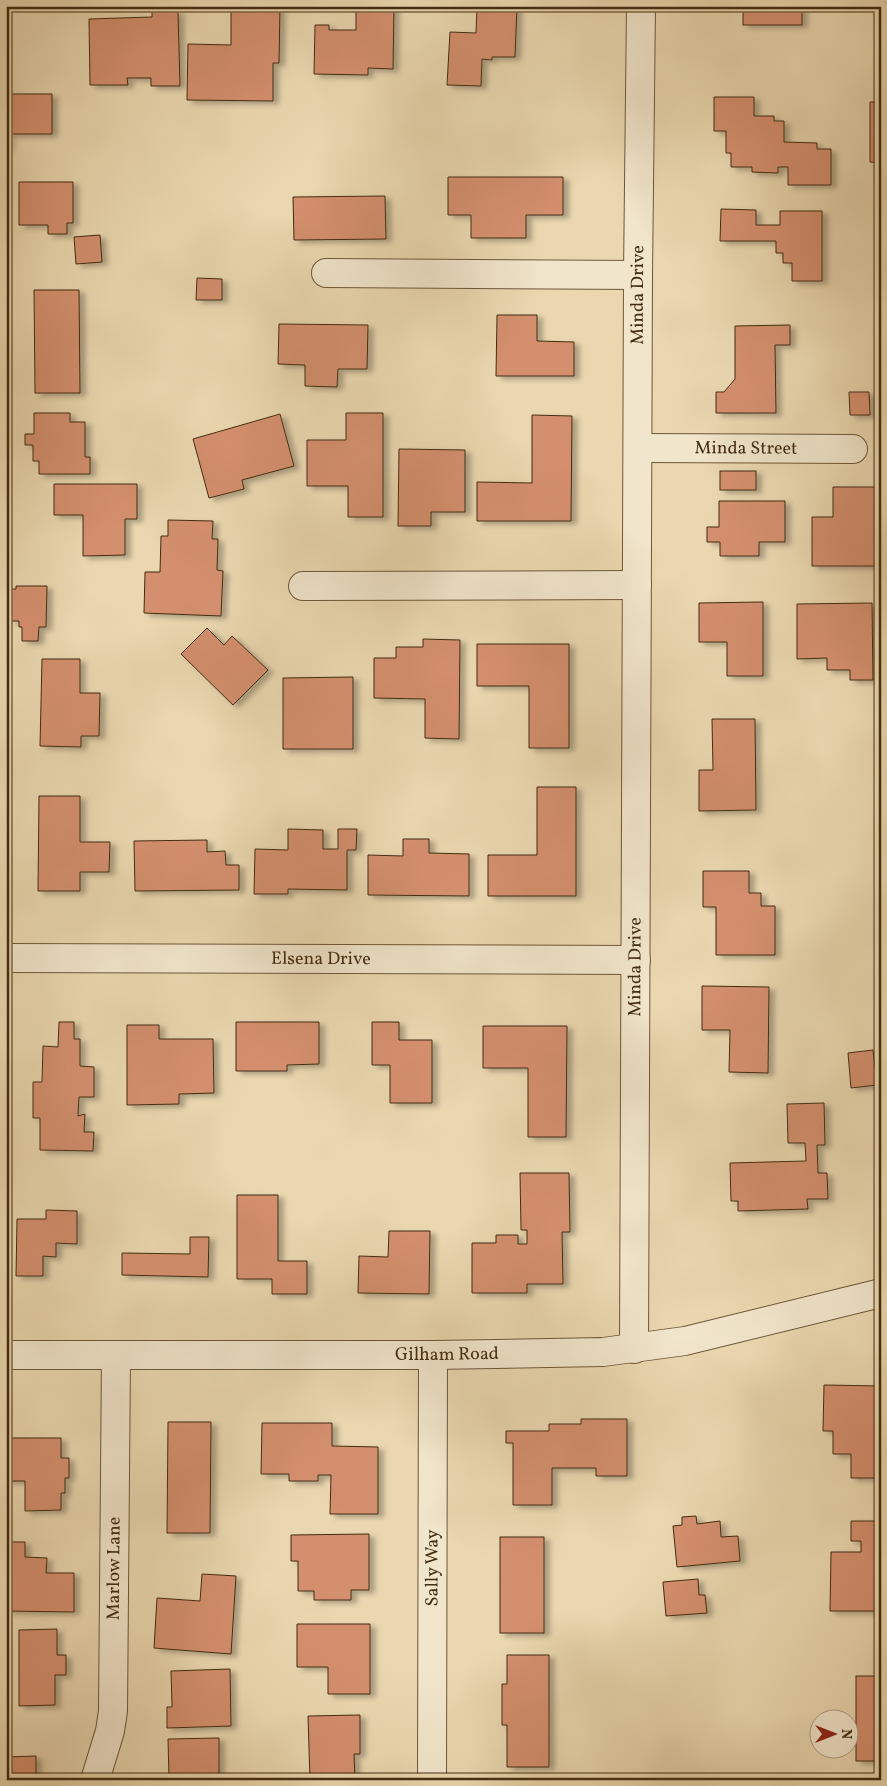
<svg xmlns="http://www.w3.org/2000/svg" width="887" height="1786" viewBox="0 0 887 1786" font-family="Vollkorn,serif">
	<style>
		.building { fill: #d48f6e; stroke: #432d10; filter: url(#shadow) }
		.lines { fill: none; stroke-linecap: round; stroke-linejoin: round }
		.minor-casing { stroke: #6d5838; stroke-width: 30 }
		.minor { stroke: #f1e5cb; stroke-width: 28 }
		.labels { text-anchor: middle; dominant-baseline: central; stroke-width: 4.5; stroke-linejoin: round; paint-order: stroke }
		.street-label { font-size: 18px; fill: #432d10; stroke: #f1e5cb }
	</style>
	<defs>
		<filter id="shadow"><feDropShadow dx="5.5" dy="3" stdDeviation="2.5" flood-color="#0004"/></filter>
	</defs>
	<rect width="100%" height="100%" fill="#ead7af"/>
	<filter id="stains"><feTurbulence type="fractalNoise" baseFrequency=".004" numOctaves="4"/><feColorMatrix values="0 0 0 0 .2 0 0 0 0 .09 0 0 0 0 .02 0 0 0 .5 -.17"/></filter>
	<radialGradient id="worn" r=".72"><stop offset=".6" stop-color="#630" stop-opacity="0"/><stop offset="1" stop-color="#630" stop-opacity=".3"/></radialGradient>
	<!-- building -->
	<g class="building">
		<polygon points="231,6 280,6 279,63 273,63 273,101 187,100 188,44 231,45"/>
		<polygon points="356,6 394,6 393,69 368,68 368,75 314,74 315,25 329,25 329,30 356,30"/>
		<polygon points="477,6 517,6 515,57 492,57 492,60 482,59 481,86 447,85 450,32 476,33"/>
		<rect x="743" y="6" width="59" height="19"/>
		<polygon points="152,11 178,11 180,86 151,86 151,78 127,78 128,85 90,85 89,19 152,17"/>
		<polygon points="6,94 52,94 52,134 8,134 8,148 6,148"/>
		<polygon points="714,97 754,97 754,116 774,116 774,121 784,121 784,142 817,143 817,149 831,149 831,185 788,185 788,167 778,167 778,173 752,172 752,167 731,167 731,153 726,153 726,131 714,131"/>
		<polygon points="870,102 881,102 881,163 870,162"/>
		<polygon points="448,177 563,177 563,215 526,215 526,238 471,238 471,215 448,215"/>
		<polygon points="19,182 73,182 73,223 67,223 67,234 48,234 48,225 19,225"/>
		<polygon points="385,196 386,239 294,240 293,197"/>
		<polygon points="721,209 756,210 756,225 780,225 780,211 822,211 822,281 792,281 792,263 783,263 783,253 776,253 776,241 720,241"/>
		<polygon points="100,235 102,262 76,264 74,237"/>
		<polygon points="197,278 222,279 222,300 196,300"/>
		<polygon points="34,290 79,290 80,393 35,393"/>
		<polygon points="497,315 537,315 537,341 574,342 574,376 496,376"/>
		<polygon points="279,324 368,325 367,369 338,369 337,387 305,386 305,365 278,364"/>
		<polygon points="790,325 790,345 775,345 776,413 716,413 716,392 724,392 735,379 735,326"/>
		<polygon points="849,392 869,392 870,415 850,415"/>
		<polygon points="34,413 70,413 70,422 85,422 85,457 90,457 90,474 39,474 39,461 33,461 33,445 25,445 25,434 34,434"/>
		<polygon points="346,413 383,413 383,517 348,517 348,486 307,486 307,440 346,440"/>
		<polygon points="280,414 294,466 242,480 244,489 209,498 193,439"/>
		<polygon points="532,415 572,416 571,521 477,521 477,482 532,483"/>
		<polygon points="399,449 465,450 465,512 431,512 431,526 398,526"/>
		<rect x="720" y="471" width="36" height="19"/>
		<polygon points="54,484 137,484 137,519 125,519 125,555 83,556 83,515 54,515"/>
		<polygon points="833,487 879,487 879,566 812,566 812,517 833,517"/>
		<polygon points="719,501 785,501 785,542 759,542 759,556 720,556 720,542 707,542 707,527 719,527"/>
		<polygon points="168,520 213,521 212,539 218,539 217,570 223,571 221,616 144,613 145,572 160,572 161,536 168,536"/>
		<polygon points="16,586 47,586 46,627 39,627 38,641 22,641 22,627 19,627 19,621 11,621 11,589 16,589"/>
		<polygon points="763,602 763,676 727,676 727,642 699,642 699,603"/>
		<polygon points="872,603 873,680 850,680 850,670 827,670 827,658 797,659 797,604"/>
		<polygon points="207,628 224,645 232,636 268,670 233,705 181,654"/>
		<polygon points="423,639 460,640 459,739 425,738 425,699 374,698 374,658 396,658 396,647 423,647"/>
		<polygon points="477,644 569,644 569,748 529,748 529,686 477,686"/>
		<polygon points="42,659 80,659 80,693 100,693 99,736 81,736 81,747 40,746"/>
		<polygon points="353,677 353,749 283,749 283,678"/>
		<polygon points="712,719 755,719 756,810 699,811 699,770 713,770"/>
		<polygon points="537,787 576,787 576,896 488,896 488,855 537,855"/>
		<polygon points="39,796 80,796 80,842 110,842 109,872 80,872 80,891 38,891"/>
		<polygon points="288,829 323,830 323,849 338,849 338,829 357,829 356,850 347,850 347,890 288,889 288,894 254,894 255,849 288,850"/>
		<polygon points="403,839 429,839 429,853 469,854 469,896 368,895 368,855 403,856"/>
		<polygon points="207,840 207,852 225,851 226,865 239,865 239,890 135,891 134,841"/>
		<polygon points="703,871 749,871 749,893 761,893 761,906 775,906 775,955 716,955 716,907 703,907"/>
		<polygon points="702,986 769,987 768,1073 729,1072 730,1030 702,1030"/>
		<polygon points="59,1022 74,1022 74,1039 80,1039 80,1066 94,1067 94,1097 79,1097 78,1116 85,1114 84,1132 94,1132 93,1151 40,1150 40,1118 33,1118 33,1082 42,1082 43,1046 58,1047"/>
		<polygon points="236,1022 319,1022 319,1064 287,1065 287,1071 236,1071"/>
		<polygon points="372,1022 399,1022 399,1040 432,1040 432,1103 390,1103 390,1065 372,1065"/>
		<polygon points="127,1025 159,1025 159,1039 213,1039 214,1093 179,1094 179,1104 127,1105"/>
		<polygon points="483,1026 567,1026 566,1137 528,1137 528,1068 483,1068"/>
		<polygon points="873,1050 877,1085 851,1088 848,1053"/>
		<polygon points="824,1103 825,1145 817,1145 818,1173 827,1173 828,1199 807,1199 808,1209 738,1211 738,1201 731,1201 730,1163 806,1161 805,1143 788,1143 787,1104"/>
		<polygon points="520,1173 569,1173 570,1232 562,1232 563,1284 527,1284 527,1293 472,1293 472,1243 496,1243 496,1235 518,1235 518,1244 527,1244 527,1230 521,1230"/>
		<polygon points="237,1195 278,1195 278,1261 307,1261 307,1294 272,1294 272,1279 237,1279"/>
		<polygon points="46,1210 77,1211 77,1244 56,1243 56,1257 43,1256 43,1276 16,1276 17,1219 46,1219"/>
		<polygon points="389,1231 430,1231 429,1294 358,1293 359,1256 388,1257"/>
		<polygon points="190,1237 209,1237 208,1277 122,1275 122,1253 190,1254"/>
		<polygon points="824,1385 881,1386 881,1478 851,1478 851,1454 833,1454 833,1431 823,1431"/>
		<polygon points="581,1419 627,1419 627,1476 596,1476 596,1468 552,1468 552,1505 513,1505 513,1443 506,1443 506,1431 549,1431 549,1424 581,1424"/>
		<polygon points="168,1422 211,1422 210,1533 167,1533"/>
		<polygon points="262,1423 332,1423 332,1446 378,1447 378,1514 330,1514 331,1475 318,1475 318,1481 289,1481 289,1474 261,1474"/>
		<polygon points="6,1438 61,1438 61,1458 69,1458 69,1478 65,1478 65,1493 61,1493 61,1510 25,1511 25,1481 6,1481"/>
		<polygon points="696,1516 697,1524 720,1521 721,1537 738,1536 740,1561 677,1567 673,1526 682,1525 682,1517"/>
		<polygon points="851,1521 881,1521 881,1611 830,1611 831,1552 861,1552 861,1541 851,1541"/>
		<polygon points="369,1534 369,1590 351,1590 351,1600 314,1600 314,1591 298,1591 298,1561 291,1561 291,1535"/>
		<rect x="500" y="1537" width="44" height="96"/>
		<polygon points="6,1542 25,1542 25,1557 47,1558 46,1573 74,1573 74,1612 6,1611"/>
		<polygon points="202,1574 236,1576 231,1654 154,1648 157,1598 200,1601"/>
		<polygon points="698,1579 699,1595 705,1595 707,1613 666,1616 663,1582"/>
		<polygon points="297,1624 370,1624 370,1694 328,1694 328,1667 297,1667"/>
		<polygon points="57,1629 57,1655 66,1655 66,1675 55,1675 55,1705 19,1706 19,1630"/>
		<polygon points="507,1655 549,1655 549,1767 507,1767 507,1725 502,1725 502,1684 507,1684"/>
		<polygon points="230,1669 231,1726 167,1728 167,1707 172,1707 171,1671"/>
		<rect x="856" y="1676" width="25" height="85"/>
		<polygon points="360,1715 360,1754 354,1754 355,1780 310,1780 308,1716"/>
		<polygon points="219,1738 219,1780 143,1780 169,1779 168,1739"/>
		<polygon points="36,1756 36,1780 6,1780 6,1757"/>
	</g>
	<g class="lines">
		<!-- minor casing -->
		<g class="minor-casing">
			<g id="minor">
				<polyline points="326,273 638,275"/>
				<path id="s1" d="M638,448L853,449"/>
				<polyline points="303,586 637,585"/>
				<path id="s2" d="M6,958L636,960"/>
				<path id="s3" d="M634,1349L638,275L641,6"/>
				<path id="s4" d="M6,1355H433L603,1352L685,1341L881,1293"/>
				<path id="s5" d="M95,1780L110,1731L113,1711L116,1355"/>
				<path id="s6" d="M432,1780L433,1355"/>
			</g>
		</g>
		<!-- minor -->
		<use href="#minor" class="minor"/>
	</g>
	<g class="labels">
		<!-- street labels -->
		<g class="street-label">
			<text stroke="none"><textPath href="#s3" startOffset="1054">Minda Drive</textPath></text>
			<text stroke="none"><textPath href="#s1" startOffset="108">Minda Street</textPath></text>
			<text stroke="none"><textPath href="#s2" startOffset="315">Elsena Drive</textPath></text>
			<text stroke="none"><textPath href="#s3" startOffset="382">Minda Drive</textPath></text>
			<text stroke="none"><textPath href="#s4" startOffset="441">Gilham Road</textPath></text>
			<text stroke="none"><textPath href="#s6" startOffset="212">Sally Way</textPath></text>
			<text stroke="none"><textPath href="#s5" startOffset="214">Marlow Lane</textPath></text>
		</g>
	</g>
	<!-- margin -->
	<rect width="887" height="1786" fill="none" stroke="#ead7af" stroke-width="25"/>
	<rect x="8" y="8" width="872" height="1771" fill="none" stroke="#432d10" stroke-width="2.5"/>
	<rect x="12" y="12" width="862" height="1761" fill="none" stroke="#432d10"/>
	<!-- north arrow -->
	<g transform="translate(834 1734) rotate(90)"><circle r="24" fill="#f1e5cb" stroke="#ab9b80"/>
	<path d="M0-4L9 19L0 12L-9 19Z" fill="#8f2418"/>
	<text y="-8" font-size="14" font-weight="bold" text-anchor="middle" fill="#432d10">N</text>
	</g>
	<rect width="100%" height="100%" filter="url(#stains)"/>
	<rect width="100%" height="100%" fill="url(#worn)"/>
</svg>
